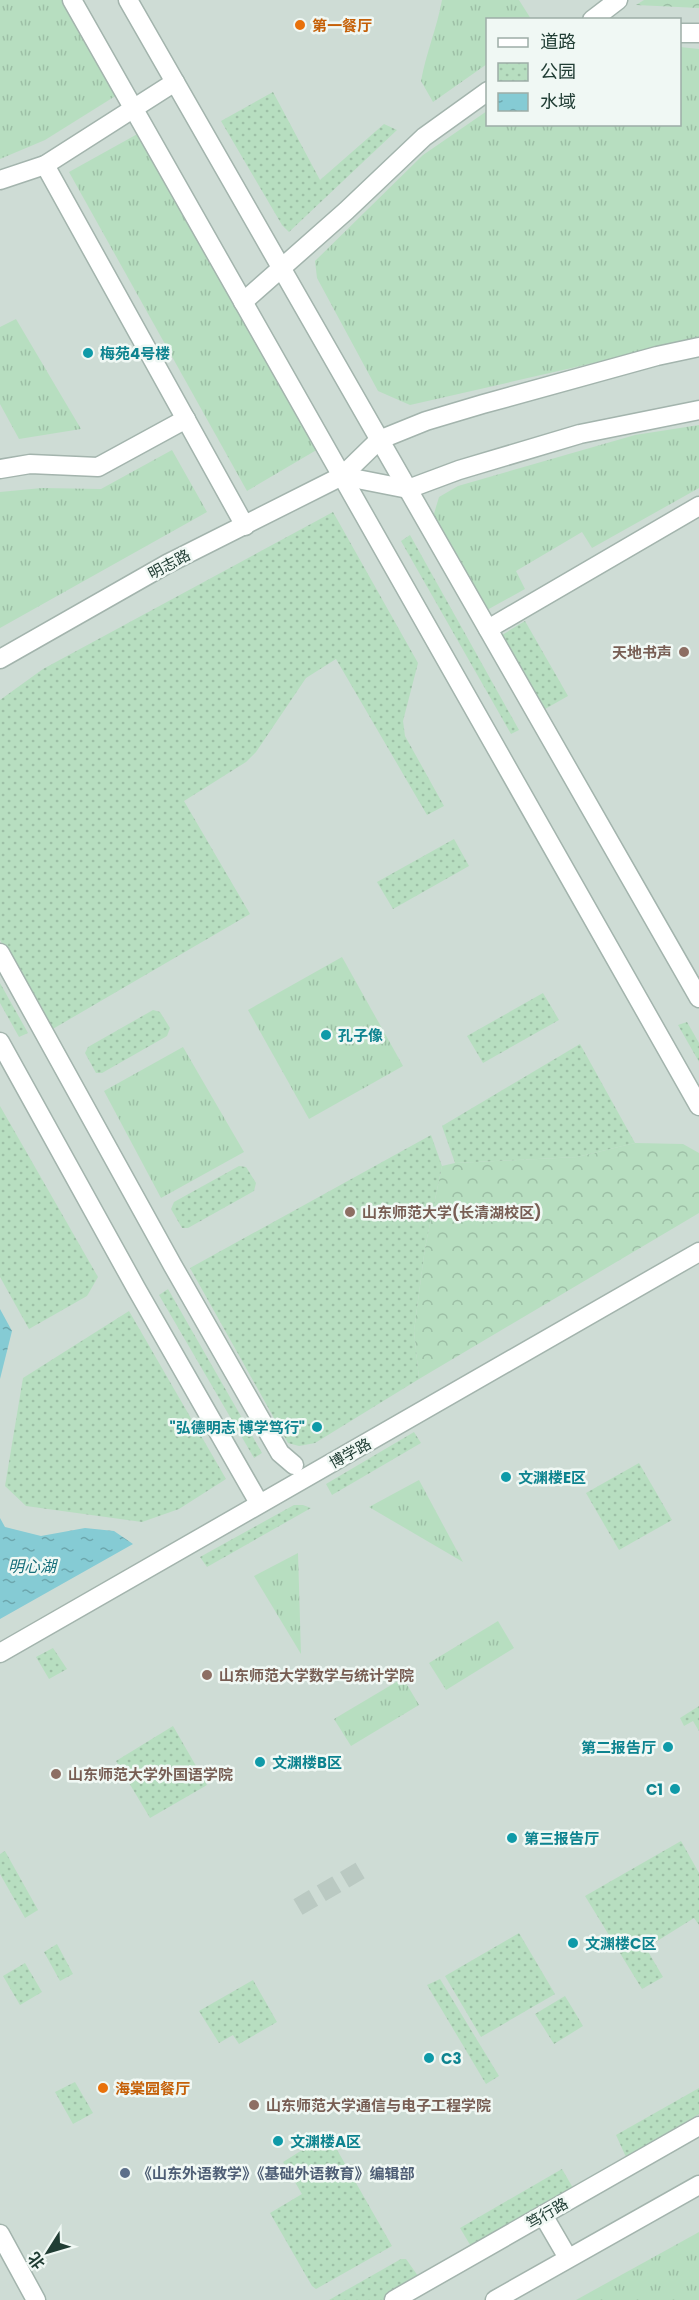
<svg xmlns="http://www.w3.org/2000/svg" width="699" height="2300" viewBox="0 0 699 2300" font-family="Poppins,'Noto Sans SC',sans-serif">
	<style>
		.built { fill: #cedcd5; fill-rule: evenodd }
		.grass { fill: url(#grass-tufts) }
		.forest { fill: url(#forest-crowns) }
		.park { fill: url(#park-dots) }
		.water { fill: url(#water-ripples) }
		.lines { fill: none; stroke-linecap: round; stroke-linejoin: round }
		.minor-tunnel { stroke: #bac9c2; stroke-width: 18; stroke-dasharray: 18 9; stroke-linecap: butt }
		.minor-casing { stroke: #a3b4ad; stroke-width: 21 }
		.minor { stroke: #fff; stroke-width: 18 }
		.food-dot { fill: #e8710a; stroke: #f0f8f4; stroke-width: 2 }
		.culture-dot { fill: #0f9aa8; stroke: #f0f8f4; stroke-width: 2 }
		.education-dot { fill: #8d6e63; stroke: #f0f8f4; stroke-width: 2 }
		.service-dot { fill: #5c6f8a; stroke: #f0f8f4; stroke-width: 2 }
		.labels { text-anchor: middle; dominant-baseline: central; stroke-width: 5; stroke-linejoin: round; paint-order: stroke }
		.food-label { font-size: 15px; font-weight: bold; fill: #c56008; stroke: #f0f8f4; text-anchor: start }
		.culture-label { font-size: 15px; font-weight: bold; fill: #0d838f; stroke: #f0f8f4; text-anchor: start }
		.street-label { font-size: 15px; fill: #203d34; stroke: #f0f8f4 }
		.education-label { font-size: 15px; font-weight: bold; fill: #785e54; stroke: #f0f8f4; text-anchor: start }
		.service-label { font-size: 15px; font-weight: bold; fill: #4e5e75; stroke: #f0f8f4; text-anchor: start }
		.water-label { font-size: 16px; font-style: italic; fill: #176f7b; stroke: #f0f8f4 }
	</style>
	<defs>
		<pattern id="grass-tufts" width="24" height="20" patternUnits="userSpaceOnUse" patternTransform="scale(1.5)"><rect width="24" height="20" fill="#b7dec0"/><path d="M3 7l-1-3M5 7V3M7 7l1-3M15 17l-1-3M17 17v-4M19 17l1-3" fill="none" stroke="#9dbfa6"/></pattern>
		<pattern id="forest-crowns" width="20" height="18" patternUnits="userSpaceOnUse" patternTransform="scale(1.5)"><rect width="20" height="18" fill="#b7dec0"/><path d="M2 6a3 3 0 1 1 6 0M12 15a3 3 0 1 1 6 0" fill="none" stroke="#9dbfa6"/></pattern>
		<pattern id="park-dots" width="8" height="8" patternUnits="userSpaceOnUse" patternTransform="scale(1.5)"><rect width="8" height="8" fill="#b7dec0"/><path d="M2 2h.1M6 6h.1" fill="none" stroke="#9dbfa6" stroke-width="1.8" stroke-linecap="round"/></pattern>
		<pattern id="water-ripples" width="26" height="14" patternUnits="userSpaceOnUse" patternTransform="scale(1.5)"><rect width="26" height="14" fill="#85cbd4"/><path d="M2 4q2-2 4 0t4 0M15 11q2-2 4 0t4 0" fill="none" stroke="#6ca6ad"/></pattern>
	</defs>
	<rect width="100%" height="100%" fill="#e0ece6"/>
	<!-- built -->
	<path class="built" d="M0,0H699V2300H0ZM488,20H680V124H488Z"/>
	<!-- grass -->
	<g class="grass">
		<polygon points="0,0 63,0 117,95 45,140 0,159"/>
		<path d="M442,0H519L531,19L488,20L487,64L433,102L421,81C426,53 437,28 442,0Z"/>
		<polygon points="680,47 699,49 699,339 410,405 378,391 317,278 315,261 423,155 487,111 488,124 680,124"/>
		<polygon points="141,132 325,445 247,491 69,172"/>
		<polygon points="16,319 81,429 19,439 0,404 0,327"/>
		<polygon points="699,425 699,488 592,548 582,532 516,571 525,589 487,610 433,517 439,497 458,486 635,435"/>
		<polygon points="172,450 207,512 0,628 0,492 42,488 101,489"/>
		<polygon points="342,957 403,1066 309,1119 248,1010"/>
		<polygon points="183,1047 244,1152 161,1198 104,1091"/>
		<polygon points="419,1480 463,1562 369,1507"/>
		<polygon points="298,1553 301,1654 254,1576"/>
		<polygon points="498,1621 514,1648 446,1690 429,1663"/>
		<polygon points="403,1678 419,1705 351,1746 334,1719"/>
		<polygon points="699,2232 699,2300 576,2300"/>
	</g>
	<!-- forest -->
	<g class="forest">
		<polygon points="644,0 699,0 699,8 636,5"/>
		<polygon points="635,1143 683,1144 699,1153 699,1213 419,1379 414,1331 425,1248 442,1166 455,1163 577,1157"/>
	</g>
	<!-- park -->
	<g class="park">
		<polygon points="273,92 320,180 384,124 397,130 289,232 282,225 221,121"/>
		<polygon points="333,512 418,663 403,721 405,736 444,806 427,815 336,659 306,678 256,752 246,762 184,801 250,914 51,1030 0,940 0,700 43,669"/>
		<polygon points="410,535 519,730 511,734 401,541"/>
		<polygon points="525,621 568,696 545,709 502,635"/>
		<polygon points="454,839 469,866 393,909 377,882"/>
		<polygon points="0,983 28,1033 19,1037 0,1003"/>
		<polygon points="543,993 559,1020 483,1063 467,1036"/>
		<polygon points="153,1010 160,1012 170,1028 167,1036 102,1073 96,1073 85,1053 88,1047"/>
		<polygon points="687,1022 699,1043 699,1062 678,1025"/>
		<polygon points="580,1044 635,1143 577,1157 455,1163 442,1126"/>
		<polygon points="0,1106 98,1277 87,1296 29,1329 0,1277"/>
		<polygon points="431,1135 442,1166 425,1248 414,1331 419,1379 315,1443 299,1446 288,1443 190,1268"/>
		<polygon points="239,1166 246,1167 256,1183 254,1191 188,1228 182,1228 171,1209 174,1202"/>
		<polygon points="168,1289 262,1453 254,1458 159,1295"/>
		<polygon points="129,1311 226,1479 179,1509 142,1522 26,1506 5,1486 23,1378"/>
		<polygon points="414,1432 421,1443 332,1495 326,1484"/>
		<polygon points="639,1463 672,1520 619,1550 586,1493"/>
		<polygon points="294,1505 303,1505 311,1508 207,1567 200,1557"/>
		<polygon points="53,1648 67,1669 49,1679 36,1657"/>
		<polygon points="699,1706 699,1731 693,1721 684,1726 680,1718"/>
		<polygon points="173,1726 207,1785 150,1818 116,1761"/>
		<polygon points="681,1841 699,1873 699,1925 694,1918 646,1948 663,1977 642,1989 585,1896"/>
		<polygon points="5,1851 38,1910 25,1918 0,1874 0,1854"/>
		<polygon points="519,1933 555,1994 481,2037 445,1976"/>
		<polygon points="57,1944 73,1974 60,1981 44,1952"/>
		<polygon points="25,1963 42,1992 20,2005 3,1976"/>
		<polygon points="440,1979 499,2076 486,2084 427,1985"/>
		<polygon points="253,1980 277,2022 239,2044 233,2035 219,2043 199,2011"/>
		<polygon points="565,1996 583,2026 554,2044 535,2014"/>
		<polygon points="75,2082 93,2113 73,2124 55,2092"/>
		<polygon points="699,2088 699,2114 626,2157 616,2135"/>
		<polygon points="328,2134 392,2246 316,2289 312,2286 270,2213 302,2194 283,2162"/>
		<polygon points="562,2169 573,2188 472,2248 460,2228"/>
		<polygon points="401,2259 406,2259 418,2276 417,2280 383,2300 329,2300"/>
	</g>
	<!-- water -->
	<g class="water">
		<polygon points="0,1309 12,1331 0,1379"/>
		<polygon points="0,1518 5,1527 41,1536 85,1528 114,1531 133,1544 0,1619"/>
	</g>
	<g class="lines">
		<!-- minor-tunnel -->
		<polyline class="minor-tunnel" points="298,1907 361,1870"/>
		<!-- minor casing -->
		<g class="minor-casing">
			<g id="minor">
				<polyline points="72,0 699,1106"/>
				<polyline points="128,0 699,998"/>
				<polyline points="592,20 618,0"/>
				<polyline points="680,33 699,33"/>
				<polyline points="45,165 245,526"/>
				<polyline points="0,180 45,165 175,82"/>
				<polyline points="243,302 346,211 424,137 488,91"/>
				<polyline points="0,469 30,464 98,467 186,419"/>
				<polyline points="342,476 408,489 459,470 580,434 699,410"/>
				<polyline points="488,629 699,506"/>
				<polyline points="0,659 167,564 342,476 379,440 426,421 483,404 657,356 699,347"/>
				<polyline points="0,953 173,1266 280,1453 294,1465"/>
				<polyline points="0,1042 136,1288 259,1503"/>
				<polyline points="0,1653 699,1252"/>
				<polyline points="543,2215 568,2258"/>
				<polyline points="0,2234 36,2300"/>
				<polyline points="394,2300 699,2126"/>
				<polyline points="495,2300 699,2185"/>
			</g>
		</g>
		<!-- minor -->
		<use href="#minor" class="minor"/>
	</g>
	<!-- markers -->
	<g class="food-dot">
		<circle cx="300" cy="25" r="6"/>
		<circle cx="103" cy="2088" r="6"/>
	</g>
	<g class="culture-dot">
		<circle cx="88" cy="353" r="6"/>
		<circle cx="326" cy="1035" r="6"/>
		<circle cx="317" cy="1427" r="6"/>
		<circle cx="506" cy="1477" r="6"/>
		<circle cx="668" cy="1747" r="6"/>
		<circle cx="260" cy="1762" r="6"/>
		<circle cx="675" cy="1789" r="6"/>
		<circle cx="512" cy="1838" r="6"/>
		<circle cx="573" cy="1943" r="6"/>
		<circle cx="429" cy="2058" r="6"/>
		<circle cx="278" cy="2141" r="6"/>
	</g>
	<g class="education-dot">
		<circle cx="684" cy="652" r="6"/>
		<circle cx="350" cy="1212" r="6"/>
		<circle cx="207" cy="1675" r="6"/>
		<circle cx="56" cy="1774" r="6"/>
		<circle cx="254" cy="2105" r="6"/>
	</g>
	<circle class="service-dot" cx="125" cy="2173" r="6"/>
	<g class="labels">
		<!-- food labels -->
		<g class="food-label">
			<text x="312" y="25">第一餐厅</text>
			<text x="115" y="2088">海棠园餐厅</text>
		</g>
		<!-- culture labels -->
		<g class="culture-label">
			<text x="100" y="353">梅苑4号楼</text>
			<text x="338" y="1035">孔子像</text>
			<text x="305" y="1427" text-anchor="end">"弘德明志 博学笃行"</text>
			<text x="518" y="1477">文渊楼E区</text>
			<text x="656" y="1747" text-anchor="end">第二报告厅</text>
			<text x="272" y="1762">文渊楼B区</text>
			<text x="663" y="1789" text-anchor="end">C1</text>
			<text x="524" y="1838">第三报告厅</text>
			<text x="585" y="1943">文渊楼C区</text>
			<text x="441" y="2058">C3</text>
			<text x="290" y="2141">文渊楼A区</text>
		</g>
		<!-- street labels -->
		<g class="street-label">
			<text transform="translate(169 564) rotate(-28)">明志路</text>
			<text transform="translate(350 1453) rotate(-29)">博学路</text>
			<text transform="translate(547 2213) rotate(-30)">笃行路</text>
		</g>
		<!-- education labels -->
		<g class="education-label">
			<text x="672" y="652" text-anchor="end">天地书声</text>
			<text x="362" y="1212">山东师范大学(长清湖校区)</text>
			<text x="219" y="1675">山东师范大学数学与统计学院</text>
			<text x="68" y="1774">山东师范大学外国语学院</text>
			<text x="266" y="2105">山东师范大学通信与电子工程学院</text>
		</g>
		<!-- service labels -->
		<g class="service-label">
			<text x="137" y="2173">《山东外语教学》《基础外语教育》编辑部</text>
		</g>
		<!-- water labels -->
		<g class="water-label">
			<text x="32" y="1566">明心湖</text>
		</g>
	</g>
	<!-- legend -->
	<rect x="486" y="18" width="195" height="108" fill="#f0f8f4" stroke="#9dada7" stroke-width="1.5"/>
	<rect x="498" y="38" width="30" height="9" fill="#ffffff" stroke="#9dada7" stroke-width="1.5"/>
	<text x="540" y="48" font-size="18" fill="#203d34">道路</text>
	<rect x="498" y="63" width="30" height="18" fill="url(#park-dots)" stroke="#9dada7" stroke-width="1.5"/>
	<text x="540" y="78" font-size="18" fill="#203d34">公园</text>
	<rect x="498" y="93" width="30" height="18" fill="url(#water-ripples)" stroke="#9dada7" stroke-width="1.5"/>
	<text x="540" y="108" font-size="18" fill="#203d34">水域</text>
	<!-- north arrow -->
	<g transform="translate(48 2252) rotate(233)" stroke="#f0f8f4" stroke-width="4.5" paint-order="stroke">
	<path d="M0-4.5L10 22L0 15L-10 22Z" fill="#203d34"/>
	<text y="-9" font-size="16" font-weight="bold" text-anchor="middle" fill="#203d34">北</text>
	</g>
</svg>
